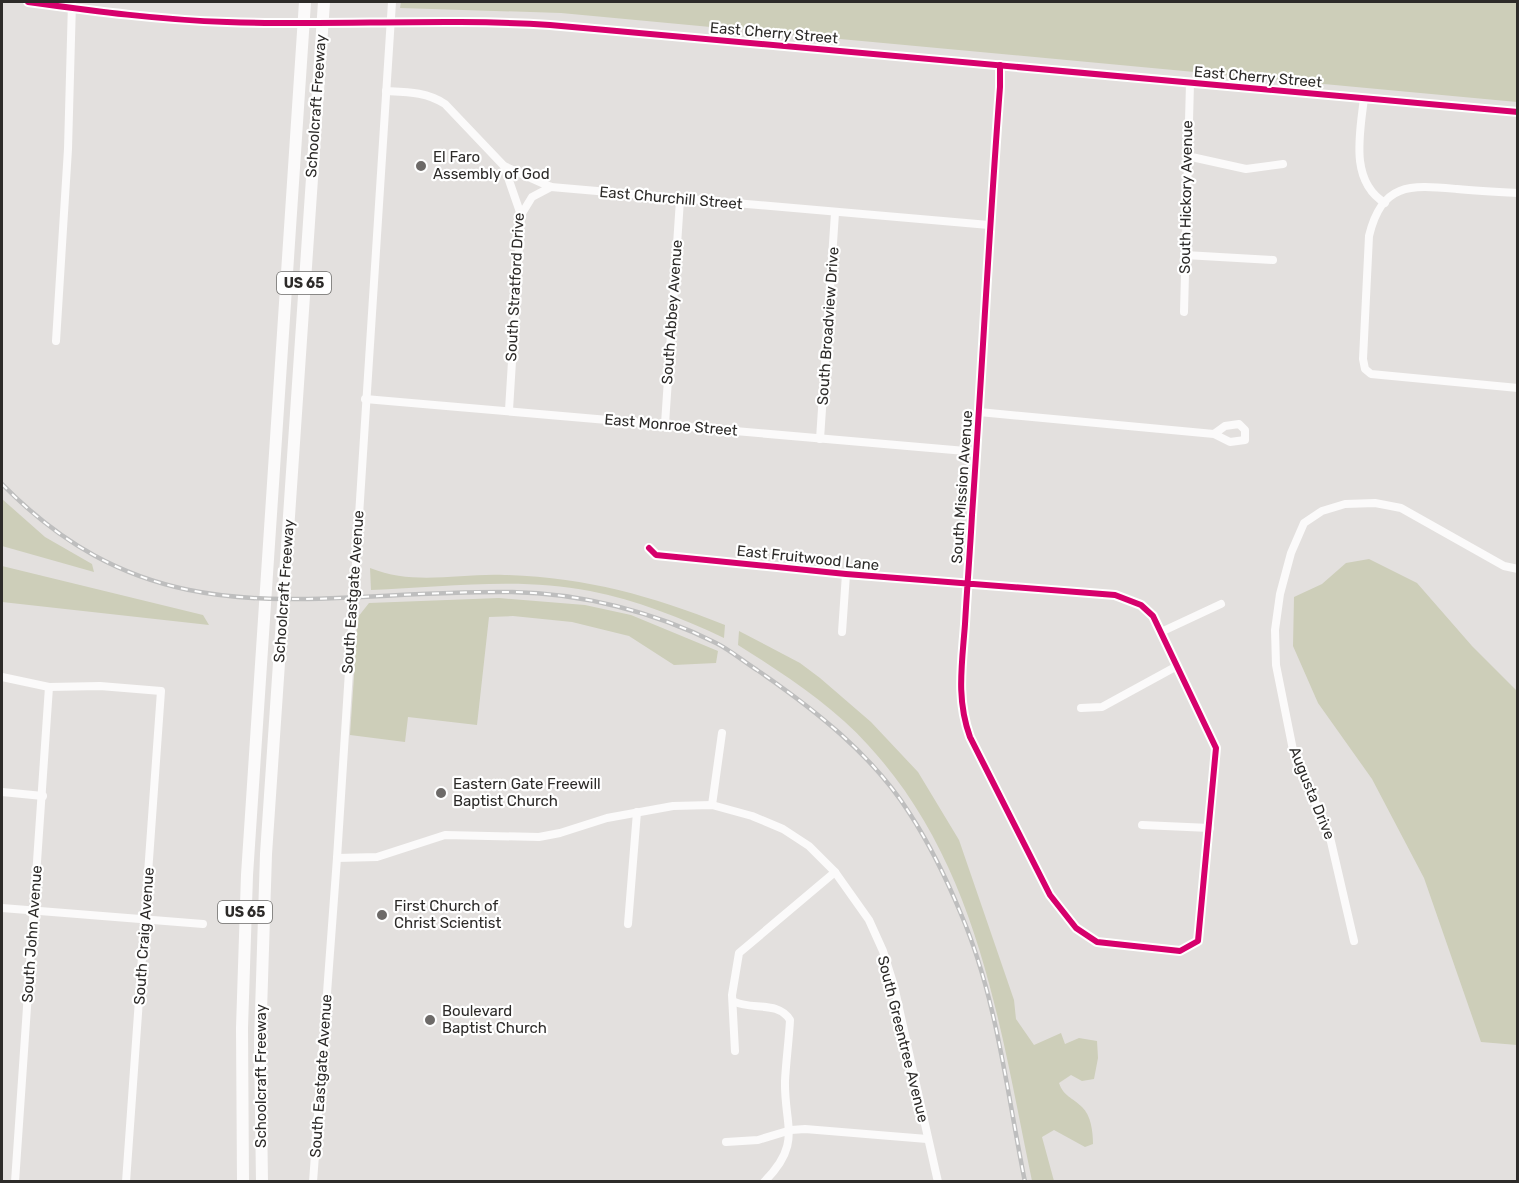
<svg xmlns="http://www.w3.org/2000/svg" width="1519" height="1183" viewBox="0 0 1519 1183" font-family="Rubik,sans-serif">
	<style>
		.green { fill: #cdceb9 }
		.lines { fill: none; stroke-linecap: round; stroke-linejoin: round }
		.minor { stroke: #fbfafa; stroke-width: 8 }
		.highway { stroke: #fbfafa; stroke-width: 12 }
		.rail-casing { stroke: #bebebe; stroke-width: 4.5 }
		.rail { stroke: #fff; stroke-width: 2; stroke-dasharray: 7; stroke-linecap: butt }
		.cycleway-casing { stroke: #fff; stroke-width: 10 }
		.cycleway { stroke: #d6006c; stroke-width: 6 }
		.poi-dot { fill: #6d6a68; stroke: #fff; stroke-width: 2 }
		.labels { text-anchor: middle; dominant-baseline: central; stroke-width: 4.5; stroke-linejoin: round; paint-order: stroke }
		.shield { fill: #fff; stroke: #6c6b69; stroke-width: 1.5 }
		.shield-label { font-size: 14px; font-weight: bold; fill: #2d2b29 }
		.street-label { font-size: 15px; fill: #2d2b29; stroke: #fff }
		.poi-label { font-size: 15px; fill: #2d2b29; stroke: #fff; text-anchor: start }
	</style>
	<rect width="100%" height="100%" fill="#e3e0de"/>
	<!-- green -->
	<g class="green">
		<polygon points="401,2 1517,2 1517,102 561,13 400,8"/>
		<polygon points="2,499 45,537 92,564 94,572 2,546"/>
		<polygon points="1369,559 1417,583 1472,646 1517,691 1517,1045 1481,1042 1424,878 1372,779 1318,703 1293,646 1294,597 1322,584 1346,563"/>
		<polygon points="2,566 203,615 209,625 2,602"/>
		<path d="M370,568C415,586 458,573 505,575C588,578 648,595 725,625L724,638C682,618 636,600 590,591C520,577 443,587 371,590Z"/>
		<polygon points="499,598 585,605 631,615 718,651 716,663 674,665 629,636 572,622 513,616 489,617 477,725 408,717 405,742 350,735 358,617 369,603"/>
		<path d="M739,631L800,663L820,678L871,722L918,772L959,840L1014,1000L1016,1019L1034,1045L1061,1033L1065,1044L1079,1038L1097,1041L1098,1058L1094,1079L1082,1081L1071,1075L1059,1083C1064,1097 1072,1097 1082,1107C1091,1115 1093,1132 1093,1144L1085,1147L1054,1130L1042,1137L1054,1181H1032C1000,1028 979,865 868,745C832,705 784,674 738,645Z"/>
	</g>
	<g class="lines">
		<!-- minor -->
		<g class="minor">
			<path d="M28,2C94,11 160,20 227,22C335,26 442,18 550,25L1518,112"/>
			<path d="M386,91C408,92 427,92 445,104L504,166L551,187L989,225"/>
			<path d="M1364,98C1360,133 1349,181 1385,203"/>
			<polyline points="1187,156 1246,169 1283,164"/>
			<polyline points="504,166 521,215 509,410"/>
			<path d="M1518,193C1497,192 1477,191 1457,189C1410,185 1382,182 1369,236L1363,359L1365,369L1371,374L1518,388"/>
			<polyline points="521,215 532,197 551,187"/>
			<polyline points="1185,255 1273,260"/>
			<polyline points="1184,312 1190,83"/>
			<polyline points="56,341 68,149 72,2"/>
			<polyline points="365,399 977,452"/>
			<polyline points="979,412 1214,434 1225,426 1239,424 1245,430 1245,440 1230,442 1214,434"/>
			<polyline points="665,424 680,200"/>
			<polyline points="820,439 835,213"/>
			<path d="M649,548L656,555L846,574L1115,595L1141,605L1153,616L1216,748L1198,941L1180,951L1097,942L1076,928L1050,895L970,737C956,698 962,665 965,624C967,588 970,552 972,515C982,373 989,230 1000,87V65"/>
			<polyline points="842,632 846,574"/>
			<polyline points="1161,632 1221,604"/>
			<polyline points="2,677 49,687 100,686 161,691 126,1182"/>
			<polyline points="1081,708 1102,707 1177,666"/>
			<polyline points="2,792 43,796"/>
			<polyline points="712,805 722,733"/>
			<polyline points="1142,825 1210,828"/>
			<polyline points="337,858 377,857 445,835 539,837 560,833 607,818 673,806 712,805 752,816 783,829 809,846 835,872 869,920 883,951 894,986 938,1182"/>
			<polyline points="2,908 203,924"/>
			<polyline points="628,924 637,812"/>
			<polyline points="1354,941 1329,833 1294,755 1276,665 1275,630 1280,594 1291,553 1304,523 1322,511 1345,504 1375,503 1401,508 1504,566 1518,569"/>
			<path d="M735,1002C752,1010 779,1001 790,1020C789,1040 786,1061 785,1081C784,1126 803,1143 764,1182"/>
			<polyline points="735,1051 732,995 739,953 835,872"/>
			<polyline points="726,1142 758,1140 791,1130 805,1129 927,1139"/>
			<polyline points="15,1182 49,687"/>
			<polyline points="313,1182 337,858 392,2"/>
		</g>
		<!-- highway -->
		<g class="highway">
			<polyline points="243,1182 242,1028 247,875 305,2"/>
			<polyline points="262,1182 260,1043 266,854 324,2"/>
		</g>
		<!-- rail casing -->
		<g class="rail-casing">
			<path id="rail" d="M2,484C160,645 314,589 512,592C580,593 655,612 716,643C730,650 743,661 757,670C814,709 873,755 910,814C930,845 947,880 961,914C997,998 1007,1093 1025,1182"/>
		</g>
		<!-- rail -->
		<use href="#rail" class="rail"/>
		<!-- cycleway casing -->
		<g class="cycleway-casing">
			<g id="cycleway">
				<path d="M28,2C94,11 160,20 227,22C335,26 442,18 550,25L1518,112"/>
				<path d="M649,548L656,555L846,574L1115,595L1141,605L1153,616L1216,748L1198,941L1180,951L1097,942L1076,928L1050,895L970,737C956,698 962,665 965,624C967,588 970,552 972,515C982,373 989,230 1000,87V65"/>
			</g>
		</g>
		<!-- cycleway -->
		<use href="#cycleway" class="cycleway"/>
	</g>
	<!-- markers -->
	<g class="poi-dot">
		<circle cx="421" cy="166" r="6"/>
		<circle cx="441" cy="793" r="6"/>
		<circle cx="382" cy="915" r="6"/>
		<circle cx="430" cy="1020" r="6"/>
	</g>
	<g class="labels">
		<!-- shield labels -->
		<g class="shield">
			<rect x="277" y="272" width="54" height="22" rx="4.5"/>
			<rect x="218" y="901" width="54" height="22" rx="4.5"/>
		</g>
		<g class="shield-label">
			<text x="304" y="283">US 65</text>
			<text x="245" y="912">US 65</text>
		</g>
		<!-- street labels -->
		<g class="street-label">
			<text transform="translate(774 33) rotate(5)">East Cherry Street</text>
			<text transform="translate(1258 77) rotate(5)">East Cherry Street</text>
			<text transform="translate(316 106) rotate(-86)">Schoolcraft Freeway</text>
			<text transform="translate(1186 197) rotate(-89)">South Hickory Avenue</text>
			<text transform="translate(671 198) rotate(5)">East Churchill Street</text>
			<text transform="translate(515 287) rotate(-87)">South Stratford Drive</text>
			<text transform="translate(672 312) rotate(-86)">South Abbey Avenue</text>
			<text transform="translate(828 326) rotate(-86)">South Broadview Drive</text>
			<text transform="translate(671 425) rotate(5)">East Monroe Street</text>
			<text transform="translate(962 487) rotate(-86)">South Mission Avenue</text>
			<text transform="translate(808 558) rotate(6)">East Fruitwood Lane</text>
			<text transform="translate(284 591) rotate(-86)">Schoolcraft Freeway</text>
			<text transform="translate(353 592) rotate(-86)">South Eastgate Avenue</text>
			<text transform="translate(1312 793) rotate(68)">Augusta Drive</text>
			<text transform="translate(32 934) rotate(-86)">South John Avenue</text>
			<text transform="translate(144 936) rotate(-86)">South Craig Avenue</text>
			<text transform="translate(903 1039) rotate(76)">South Greentree Avenue</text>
			<text transform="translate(261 1076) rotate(-90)">Schoolcraft Freeway</text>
			<text transform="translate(321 1076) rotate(-86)">South Eastgate Avenue</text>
		</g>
		<!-- poi labels -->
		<g class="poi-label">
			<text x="433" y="157">El Faro<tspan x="433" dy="17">Assembly of God</tspan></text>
			<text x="453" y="784">Eastern Gate Freewill<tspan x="453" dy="17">Baptist Church</tspan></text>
			<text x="394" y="906">First Church of<tspan x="394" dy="17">Christ Scientist</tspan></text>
			<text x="442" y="1011">Boulevard<tspan x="442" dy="17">Baptist Church</tspan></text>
		</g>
	</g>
	<!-- border -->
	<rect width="1519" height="1183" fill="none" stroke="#2d2b29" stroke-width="6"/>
</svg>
